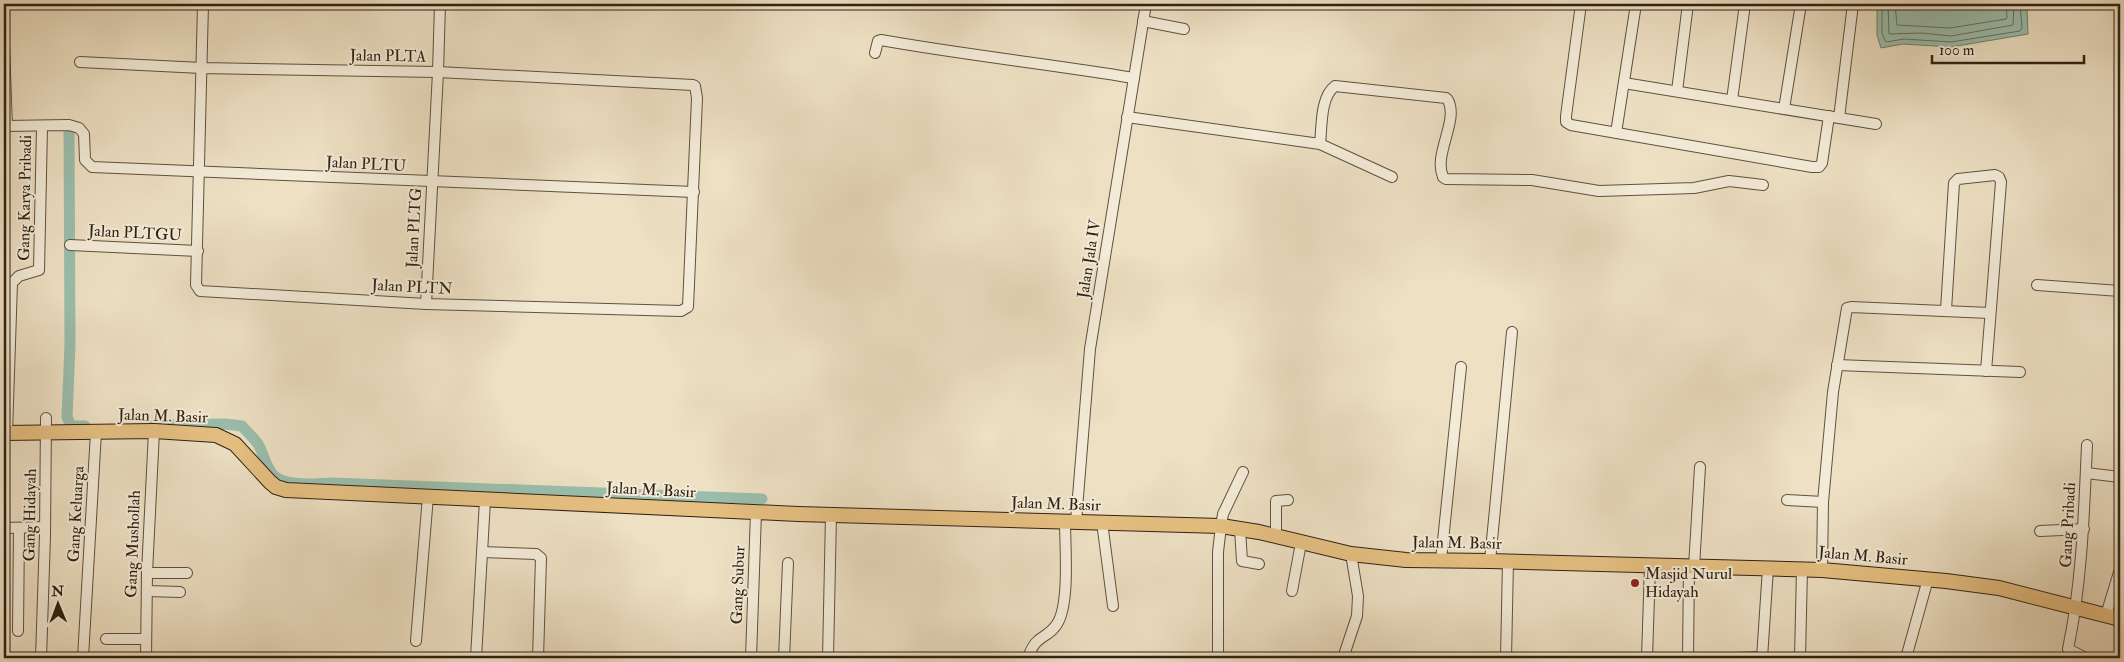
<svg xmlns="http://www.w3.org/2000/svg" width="2124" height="662" viewBox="0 0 2124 662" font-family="'IM FELL Double Pica',serif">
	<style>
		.water { fill: #9abead; stroke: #707f70 }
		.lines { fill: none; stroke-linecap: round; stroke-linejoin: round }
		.shore { stroke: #657060; stroke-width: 1 }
		.canal { stroke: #9abead; stroke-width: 11 }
		.minor-casing { stroke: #5f5140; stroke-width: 12 }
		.major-casing { stroke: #302114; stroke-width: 16 }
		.minor { stroke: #f3ebd8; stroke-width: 10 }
		.major { stroke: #e6c082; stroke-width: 14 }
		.poi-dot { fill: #8f2418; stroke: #f3ebd8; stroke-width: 2 }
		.labels { text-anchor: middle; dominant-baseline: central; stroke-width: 4; stroke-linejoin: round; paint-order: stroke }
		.street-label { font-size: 16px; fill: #302114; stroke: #f3ebd8 }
		.poi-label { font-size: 16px; fill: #302114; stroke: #f3ebd8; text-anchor: start }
	</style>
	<rect width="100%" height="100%" fill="#ede0c3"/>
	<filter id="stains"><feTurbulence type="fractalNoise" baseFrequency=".004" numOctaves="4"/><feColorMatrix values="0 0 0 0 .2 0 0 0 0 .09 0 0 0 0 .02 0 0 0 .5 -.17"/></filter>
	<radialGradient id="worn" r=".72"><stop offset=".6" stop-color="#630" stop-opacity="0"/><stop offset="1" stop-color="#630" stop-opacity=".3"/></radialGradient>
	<!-- water -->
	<polygon class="water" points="1877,4 2024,4 2027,7 2028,34 1951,47 1903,44 1881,48 1877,35"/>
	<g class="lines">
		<!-- shore -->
		<g class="shore">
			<polyline points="1882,4 1882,34 1886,42 1904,39 1951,42 2020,31 2022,28 2020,4"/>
			<polyline points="1888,4 1889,34 1922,33 1951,36 2013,25 2014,4"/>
			<polyline points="1895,4 1897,25 1950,28 2006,19 2007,17 2006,4"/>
		</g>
		<!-- canal -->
		<g class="canal">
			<polyline points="69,125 70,345 67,417 71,426 85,426"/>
			<path d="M154,425L225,424L242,426C247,432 253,437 258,444C264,453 266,472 277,478C291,486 315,484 331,483L762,499"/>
		</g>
		<!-- minor casing -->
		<g class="minor-casing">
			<g id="minor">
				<polyline points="1581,4 1566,116 1566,122 1571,125 1812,167 1819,167 1822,163 1829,116"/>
				<polyline points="1143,21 1184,29"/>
				<polyline points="4,47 7,126"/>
				<path d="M875,53L878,41L881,40C965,55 1050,64 1134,78"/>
				<polyline points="80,62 202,68 438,72 693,85 695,86 697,98 688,307 681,311 426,304 200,291 196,285 203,4"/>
				<polyline points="1624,83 1876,124"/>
				<polyline points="1677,91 1688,4"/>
				<polyline points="1732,100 1745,4"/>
				<polyline points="1784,109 1801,4"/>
				<path d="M1127,117L1320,144C1322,127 1320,97 1335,86L1446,98L1448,100C1459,121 1433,154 1443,177L1446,179L1532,180L1599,191L1694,188L1729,181L1763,185"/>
				<polyline points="1839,118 1853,4"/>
				<polyline points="4,126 69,125 79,128 84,134 85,160 92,167 694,192"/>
				<polyline points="1616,133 1636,4"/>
				<polyline points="1320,144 1392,177"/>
				<polyline points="70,245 198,251"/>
				<polyline points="2037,285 2120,291"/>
				<polyline points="426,304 438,72 440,4"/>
				<polyline points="1946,310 1954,183 1958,179 1995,175 1999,177 2001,182 1986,371"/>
				<polyline points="1837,365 2020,372"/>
				<polyline points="7,433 12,283 19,276 39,270 42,127"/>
				<polyline points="2086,473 2120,477"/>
				<polyline points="1787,500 1823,502"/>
				<polyline points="1076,521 1090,349 1146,4"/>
				<polyline points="1102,522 1113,606"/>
				<polyline points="4,528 45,527"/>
				<polyline points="1240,529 1242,561 1259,564"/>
				<polyline points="2040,531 2084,529"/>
				<polyline points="1276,537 1276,501 1288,500"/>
				<polyline points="482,552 536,554 541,558 538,658"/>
				<polyline points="1441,560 1461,367"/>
				<polyline points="1490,561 1512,332"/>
				<polyline points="1694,567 1700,467"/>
				<polyline points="1822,570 1823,502 1833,392 1847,308 1851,307 1990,313"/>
				<polyline points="147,573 187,573"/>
				<polyline points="147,591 180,592"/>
				<polyline points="1292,591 1301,543"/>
				<polyline points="2106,615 2120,569"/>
				<polyline points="18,631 19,528"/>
				<polyline points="106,639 145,639"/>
				<polyline points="416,641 428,496"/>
				<polyline points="41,658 45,535 46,418"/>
				<polyline points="83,658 96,432"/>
				<polyline points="146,658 147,573 154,431"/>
				<polyline points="476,658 485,500"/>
				<polyline points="751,658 756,512"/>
				<polyline points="784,658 788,563"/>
				<polyline points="828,658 831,515"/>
				<path d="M1028,658C1036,633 1047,640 1057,624C1070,604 1065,547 1065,521"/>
				<polyline points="1218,658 1218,552 1221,526 1223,514 1243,472"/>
				<polyline points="1343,658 1357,616 1358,596 1351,554"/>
				<polyline points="1506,658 1508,561"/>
				<polyline points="1647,658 1650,566"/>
				<polyline points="1688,658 1689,567"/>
				<polyline points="1735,658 1762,657"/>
				<polyline points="1762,658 1768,568"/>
				<polyline points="1800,658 1802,569"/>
				<polyline points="1906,658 1928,579"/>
				<path d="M2086,658L2068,649C2082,582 2084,514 2087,445"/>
			</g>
		</g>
		<!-- major casing -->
		<g class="major-casing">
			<polyline id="major" points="4,433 154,431 216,435 235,444 270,482 276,487 286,490 798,514 1221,526 1259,532 1351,554 1406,560 1490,561 1822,570 1946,581 1999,588 2120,619"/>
		</g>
		<!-- minor -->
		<use href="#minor" class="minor"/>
		<!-- major -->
		<use href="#major" class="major"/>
	</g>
	<!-- markers -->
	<circle class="poi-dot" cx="1635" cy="583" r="5"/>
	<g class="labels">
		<!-- street labels -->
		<g class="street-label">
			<text transform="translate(388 56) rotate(1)">Jalan PLTA</text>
			<text transform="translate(366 164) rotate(3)">Jalan PLTU</text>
			<text transform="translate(25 198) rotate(-89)">Gang Karya Pribadi</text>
			<text transform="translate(414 228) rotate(-87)">Jalan PLTG</text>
			<text transform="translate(135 233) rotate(3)">Jalan PLTGU</text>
			<text transform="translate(1089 259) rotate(-81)">Jalan Jala IV</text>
			<text transform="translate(412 287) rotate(3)">Jalan PLTN</text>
			<text transform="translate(163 416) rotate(2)">Jalan M. Basir</text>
			<text transform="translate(651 490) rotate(3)">Jalan M. Basir</text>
			<text transform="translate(1056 504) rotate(2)">Jalan M. Basir</text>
			<text transform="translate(76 514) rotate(-87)">Gang Keluarga</text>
			<text transform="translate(30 515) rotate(-89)">Gang Hidayah</text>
			<text transform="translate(2068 525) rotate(-87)">Gang Pribadi</text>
			<text transform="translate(1457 543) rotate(1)">Jalan M. Basir</text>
			<text transform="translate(133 544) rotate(-88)">Gang Mushollah</text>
			<text transform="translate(1863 556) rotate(5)">Jalan M. Basir</text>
			<text transform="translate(738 585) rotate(-88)">Gang Subur</text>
		</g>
		<!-- poi labels -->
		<g class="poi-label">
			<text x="1645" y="574">Masjid Nurul<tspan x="1645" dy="18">Hidayah</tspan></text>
		</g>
	</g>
	<!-- margin -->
	<rect width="2124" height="662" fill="none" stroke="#ede0c3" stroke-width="20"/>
	<rect x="5" y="5" width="2114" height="652" fill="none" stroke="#302114" stroke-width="2.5"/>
	<rect x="10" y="10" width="2104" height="642" fill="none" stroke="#302114"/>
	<!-- north arrow -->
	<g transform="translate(58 604) rotate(359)" stroke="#f3ebd8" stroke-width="4" paint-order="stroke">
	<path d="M0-4L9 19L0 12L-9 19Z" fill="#302114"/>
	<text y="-8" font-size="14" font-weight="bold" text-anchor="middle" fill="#302114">N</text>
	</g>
	<!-- scale -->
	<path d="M1932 55v8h152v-8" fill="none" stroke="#302114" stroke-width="2.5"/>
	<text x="1939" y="55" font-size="15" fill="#302114" stroke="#f3ebd8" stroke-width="4" paint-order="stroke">100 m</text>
	<rect width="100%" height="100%" filter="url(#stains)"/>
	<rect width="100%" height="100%" fill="url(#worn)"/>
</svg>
